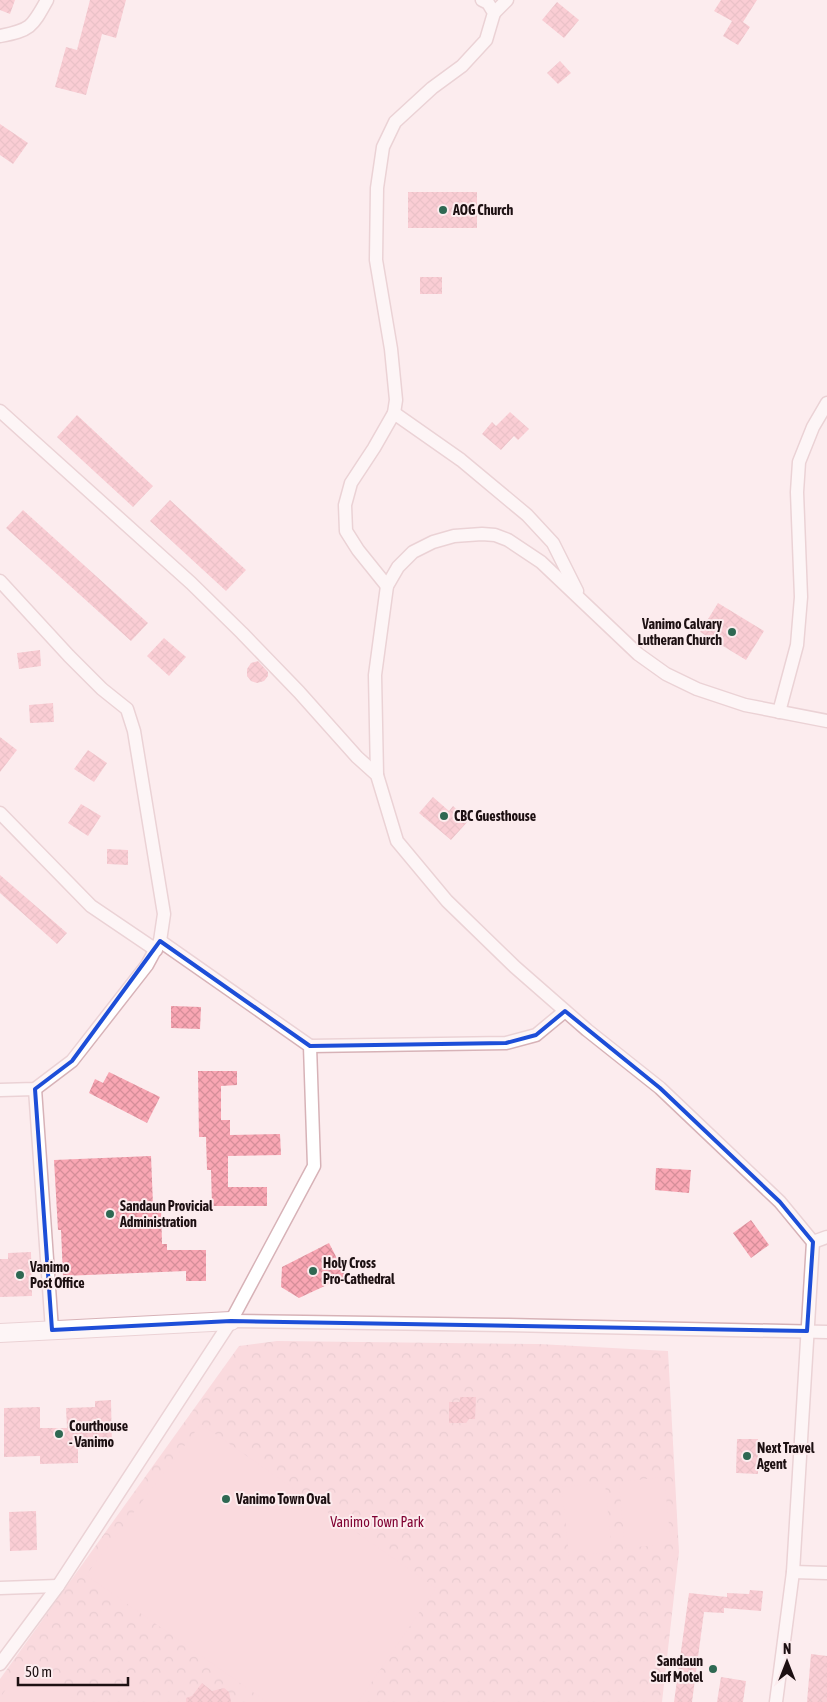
<svg xmlns="http://www.w3.org/2000/svg" width="827" height="1702" viewBox="0 0 827 1702" font-family="'Asap Condensed',sans-serif">
	<style>
		.park { fill: url(#park-crowns) }
		.pitch { fill: #f8c3cb }
		.building { fill: url(#building-cross-hatch) }
		.lines { fill: none; stroke-linecap: round; stroke-linejoin: round }
		.street-casing { stroke: #d7b2b7; stroke-width: 15 }
		.secondary-casing { stroke: #d7b2b7; stroke-width: 20 }
		.street { stroke: #fff; stroke-width: 12 }
		.secondary { stroke: #fff; stroke-width: 18 }
		.marked { fill: none; stroke: #1d4ed8; stroke-width: 4; stroke-linejoin: round }
		.poi-dot { fill: #2e6852; stroke: #fcecee; stroke-width: 2 }
		.labels { text-anchor: middle; dominant-baseline: central; stroke-width: 4; stroke-linejoin: round; paint-order: stroke }
		.poi-label { font-size: 14px; font-weight: bold; fill: #1d1012; stroke: #fcecee; text-anchor: start }
		.park-label { font-size: 14px; fill: #800031; stroke: #fcecee }
	</style>
	<defs>
		<pattern id="park-crowns" width="20" height="18" patternUnits="userSpaceOnUse" patternTransform="scale(1.25)"><rect width="20" height="18" fill="#f8c3cb"/><path d="M2 6a3 3 0 1 1 6 0M12 15a3 3 0 1 1 6 0" fill="none" stroke="#d4a6ad"/></pattern>
		<pattern id="building-cross-hatch" width="8" height="8" patternUnits="userSpaceOnUse" patternTransform="scale(1.25)"><rect width="8" height="8" fill="#f9a6b3"/><path d="M0 0l8 8M0 8l8-8" fill="none" stroke="#d58e99"/></pattern>
	</defs>
	<rect width="100%" height="100%" fill="#fcecee"/>
	<!-- park -->
	<polygon class="park" points="277,1341 539,1344 668,1351 679,1552 662,1702 0,1702 0,1679 239,1346"/>
	<!-- pitch -->
	<g class="pitch">
		<polygon points="201,1424 436,1588 358,1702 267,1702 86,1575"/>
		<polygon points="664,1477 671,1544 625,1548 619,1482"/>
		<polygon points="605,1483 612,1552 569,1556 562,1487"/>
		<polygon points="23,1664 79,1702 0,1702 0,1698"/>
	</g>
	<!-- building -->
	<g class="building">
		<polygon points="0,0 15,0 10,14 0,10"/>
		<polygon points="90,0 126,0 116,38 102,34 86,95 55,87 66,47 77,50"/>
		<polygon points="721,0 757,0 743,22 750,27 738,45 723,36 732,21 714,11"/>
		<polygon points="557,2 579,20 564,38 542,20"/>
		<polygon points="560,61 571,73 558,84 547,73"/>
		<polygon points="0,124 28,143 13,164 0,155"/>
		<rect x="408" y="192" width="69" height="36"/>
		<rect x="420" y="277" width="22" height="17"/>
		<polygon points="510,412 529,429 518,440 514,436 501,450 482,434 492,422 496,426"/>
		<polygon points="77,415 153,486 133,507 57,437"/>
		<polygon points="170,500 246,570 226,591 150,521"/>
		<polygon points="23,510 148,623 131,641 6,528"/>
		<polygon points="718,603 764,631 746,660 700,632"/>
		<polygon points="164,638 186,657 169,676 147,656"/>
		<polygon points="40,650 41,666 19,669 17,653"/>
		<polygon points="258,661 268,672 268,676 264,681 257,683 251,681 247,676 247,669 251,663"/>
		<polygon points="53,703 54,722 30,723 29,705"/>
		<polygon points="0,737 17,750 0,772"/>
		<polygon points="88,750 107,763 94,782 74,769"/>
		<polygon points="433,797 449,811 453,806 469,820 451,840 419,813"/>
		<polygon points="81,804 101,816 88,836 68,823"/>
		<polygon points="107,849 128,850 128,865 107,864"/>
		<polygon points="0,875 67,933 57,944 0,893"/>
		<polygon points="171,1006 201,1007 200,1029 171,1028"/>
		<polygon points="198,1071 237,1071 237,1085 221,1086 221,1120 230,1120 230,1135 280,1134 281,1155 228,1156 228,1187 267,1187 267,1206 212,1206 211,1170 207,1170 206,1137 199,1137"/>
		<polygon points="109,1072 160,1097 147,1123 89,1093 95,1079 103,1083"/>
		<polygon points="151,1156 153,1205 161,1205 162,1244 167,1244 167,1250 206,1250 206,1281 186,1281 186,1271 63,1276 61,1230 58,1230 54,1160"/>
		<polygon points="656,1168 691,1170 689,1193 655,1190"/>
		<polygon points="751,1220 769,1245 751,1258 733,1233"/>
		<polygon points="329,1243 346,1276 299,1298 281,1287 282,1267"/>
		<polygon points="31,1252 32,1296 0,1297 0,1259 8,1259 8,1253"/>
		<polygon points="460,1397 476,1397 475,1419 469,1419 466,1423 449,1423 449,1402 460,1402"/>
		<polygon points="111,1400 112,1448 78,1449 78,1463 40,1464 40,1456 4,1457 4,1408 40,1407 40,1428 67,1428 66,1408 95,1407 95,1401"/>
		<polygon points="737,1439 758,1439 758,1474 736,1473"/>
		<polygon points="36,1511 37,1550 10,1551 9,1512"/>
		<polygon points="750,1590 763,1591 761,1611 724,1608 724,1613 704,1612 692,1702 674,1702 689,1593 727,1597 727,1593 749,1594"/>
		<polygon points="811,1654 827,1656 827,1702 807,1702"/>
		<polygon points="721,1677 746,1681 743,1702 717,1702"/>
		<polygon points="202,1683 212,1691 224,1688 229,1692 231,1702 186,1702 186,1698 192,1696"/>
	</g>
	<g class="lines">
		<!-- street casing -->
		<g class="street-casing">
			<g id="street">
				<polyline points="494,13 507,0"/>
				<path d="M0,36C31,30 32,27 47,0"/>
				<polyline points="0,411 191,583 242,633 299,692 357,757 377,775 397,841 447,901 515,967 587,1030 660,1088 780,1202 813,1242 793,1572 776,1702"/>
				<polyline points="394,413 461,460 527,515 553,543 577,591"/>
				<polyline points="0,581 69,656 102,689 127,709 134,731 164,914 160,941 147,965 72,1061 35,1089 0,1090"/>
				<polyline points="387,586 358,550 346,531 345,505 351,483 374,448 394,413 396,400 391,349 376,260 377,188 383,147 395,122 432,88 462,66 486,40 494,13 488,3 482,0"/>
				<polyline points="779,712 797,645 801,597 797,492 799,462 813,427 827,403"/>
				<polyline points="377,775 375,675 387,586 398,567 413,552 433,542 454,536 482,534 495,535 508,540 541,562 638,654 666,674 697,689 745,705 827,721"/>
				<polyline points="0,813 91,906 156,950"/>
				<polyline points="310,1046 506,1043 536,1035 565,1011"/>
				<polyline points="35,1089 52,1330"/>
				<polyline points="813,1242 827,1237"/>
				<polyline points="231,1321 505,1325 827,1332"/>
				<polyline points="793,1572 827,1573"/>
				<polyline points="0,1588 58,1586"/>
				<polyline points="0,1664 58,1586 231,1321 314,1166 310,1046 160,941"/>
			</g>
		</g>
		<!-- secondary casing -->
		<g class="secondary-casing">
			<polyline id="secondary" points="0,1333 231,1321"/>
		</g>
		<!-- street -->
		<use href="#street" class="street"/>
		<!-- secondary -->
		<use href="#secondary" class="secondary"/>
	</g>
	<!-- marked area -->
	<path d="M0 0H827V1702H0ZM160,941L310,1046L506,1043L536,1035L565,1011L660,1088L780,1202L813,1242L807,1331L231,1321L52,1330L35,1089L72,1061Z" fill="#fcecee" fill-opacity=".55" fill-rule="evenodd"/>
	<path class="marked" d="M160,941L310,1046L506,1043L536,1035L565,1011L660,1088L780,1202L813,1242L807,1331L231,1321L52,1330L35,1089L72,1061Z"/>
	<!-- markers -->
	<g class="poi-dot">
		<circle cx="443" cy="210" r="5"/>
		<circle cx="732" cy="632" r="5"/>
		<circle cx="444" cy="816" r="5"/>
		<circle cx="110" cy="1214" r="5"/>
		<circle cx="313" cy="1271" r="5"/>
		<circle cx="20" cy="1275" r="5"/>
		<circle cx="59" cy="1434" r="5"/>
		<circle cx="747" cy="1456" r="5"/>
		<circle cx="226" cy="1499" r="5"/>
		<circle cx="713" cy="1669" r="5"/>
	</g>
	<g class="labels">
		<!-- poi labels -->
		<g class="poi-label">
			<text x="453" y="210">AOG Church</text>
			<text x="722" y="624" text-anchor="end">Vanimo Calvary<tspan x="722" dy="16">Lutheran Church</tspan></text>
			<text x="454" y="816">CBC Guesthouse</text>
			<text x="120" y="1206">Sandaun Provicial<tspan x="120" dy="16">Administration</tspan></text>
			<text x="323" y="1263">Holy Cross<tspan x="323" dy="16">Pro-Cathedral</tspan></text>
			<text x="30" y="1267">Vanimo<tspan x="30" dy="16">Post Office</tspan></text>
			<text x="69" y="1426">Courthouse<tspan x="69" dy="16">- Vanimo</tspan></text>
			<text x="757" y="1448">Next Travel<tspan x="757" dy="16">Agent</tspan></text>
			<text x="236" y="1499">Vanimo Town Oval</text>
			<text x="703" y="1661" text-anchor="end">Sandaun<tspan x="703" dy="16">Surf Motel</tspan></text>
		</g>
		<!-- park labels -->
		<g class="park-label">
			<text x="377" y="1522">Vanimo Town Park</text>
		</g>
	</g>
	<!-- north arrow -->
	<g transform="translate(787 1662)" stroke="#fcecee" stroke-width="4" paint-order="stroke">
	<path d="M0-4L9 19L0 12L-9 19Z" fill="#1d1012"/>
	<text y="-8" font-size="14" font-weight="bold" text-anchor="middle" fill="#1d1012">N</text>
	</g>
	<!-- scale -->
	<path d="M18 1677v8h110v-8" fill="none" stroke="#1d1012" stroke-width="2.5"/>
	<text x="25" y="1677" font-size="15" fill="#1d1012" stroke="#fcecee" stroke-width="4" paint-order="stroke">50 m</text>
</svg>
